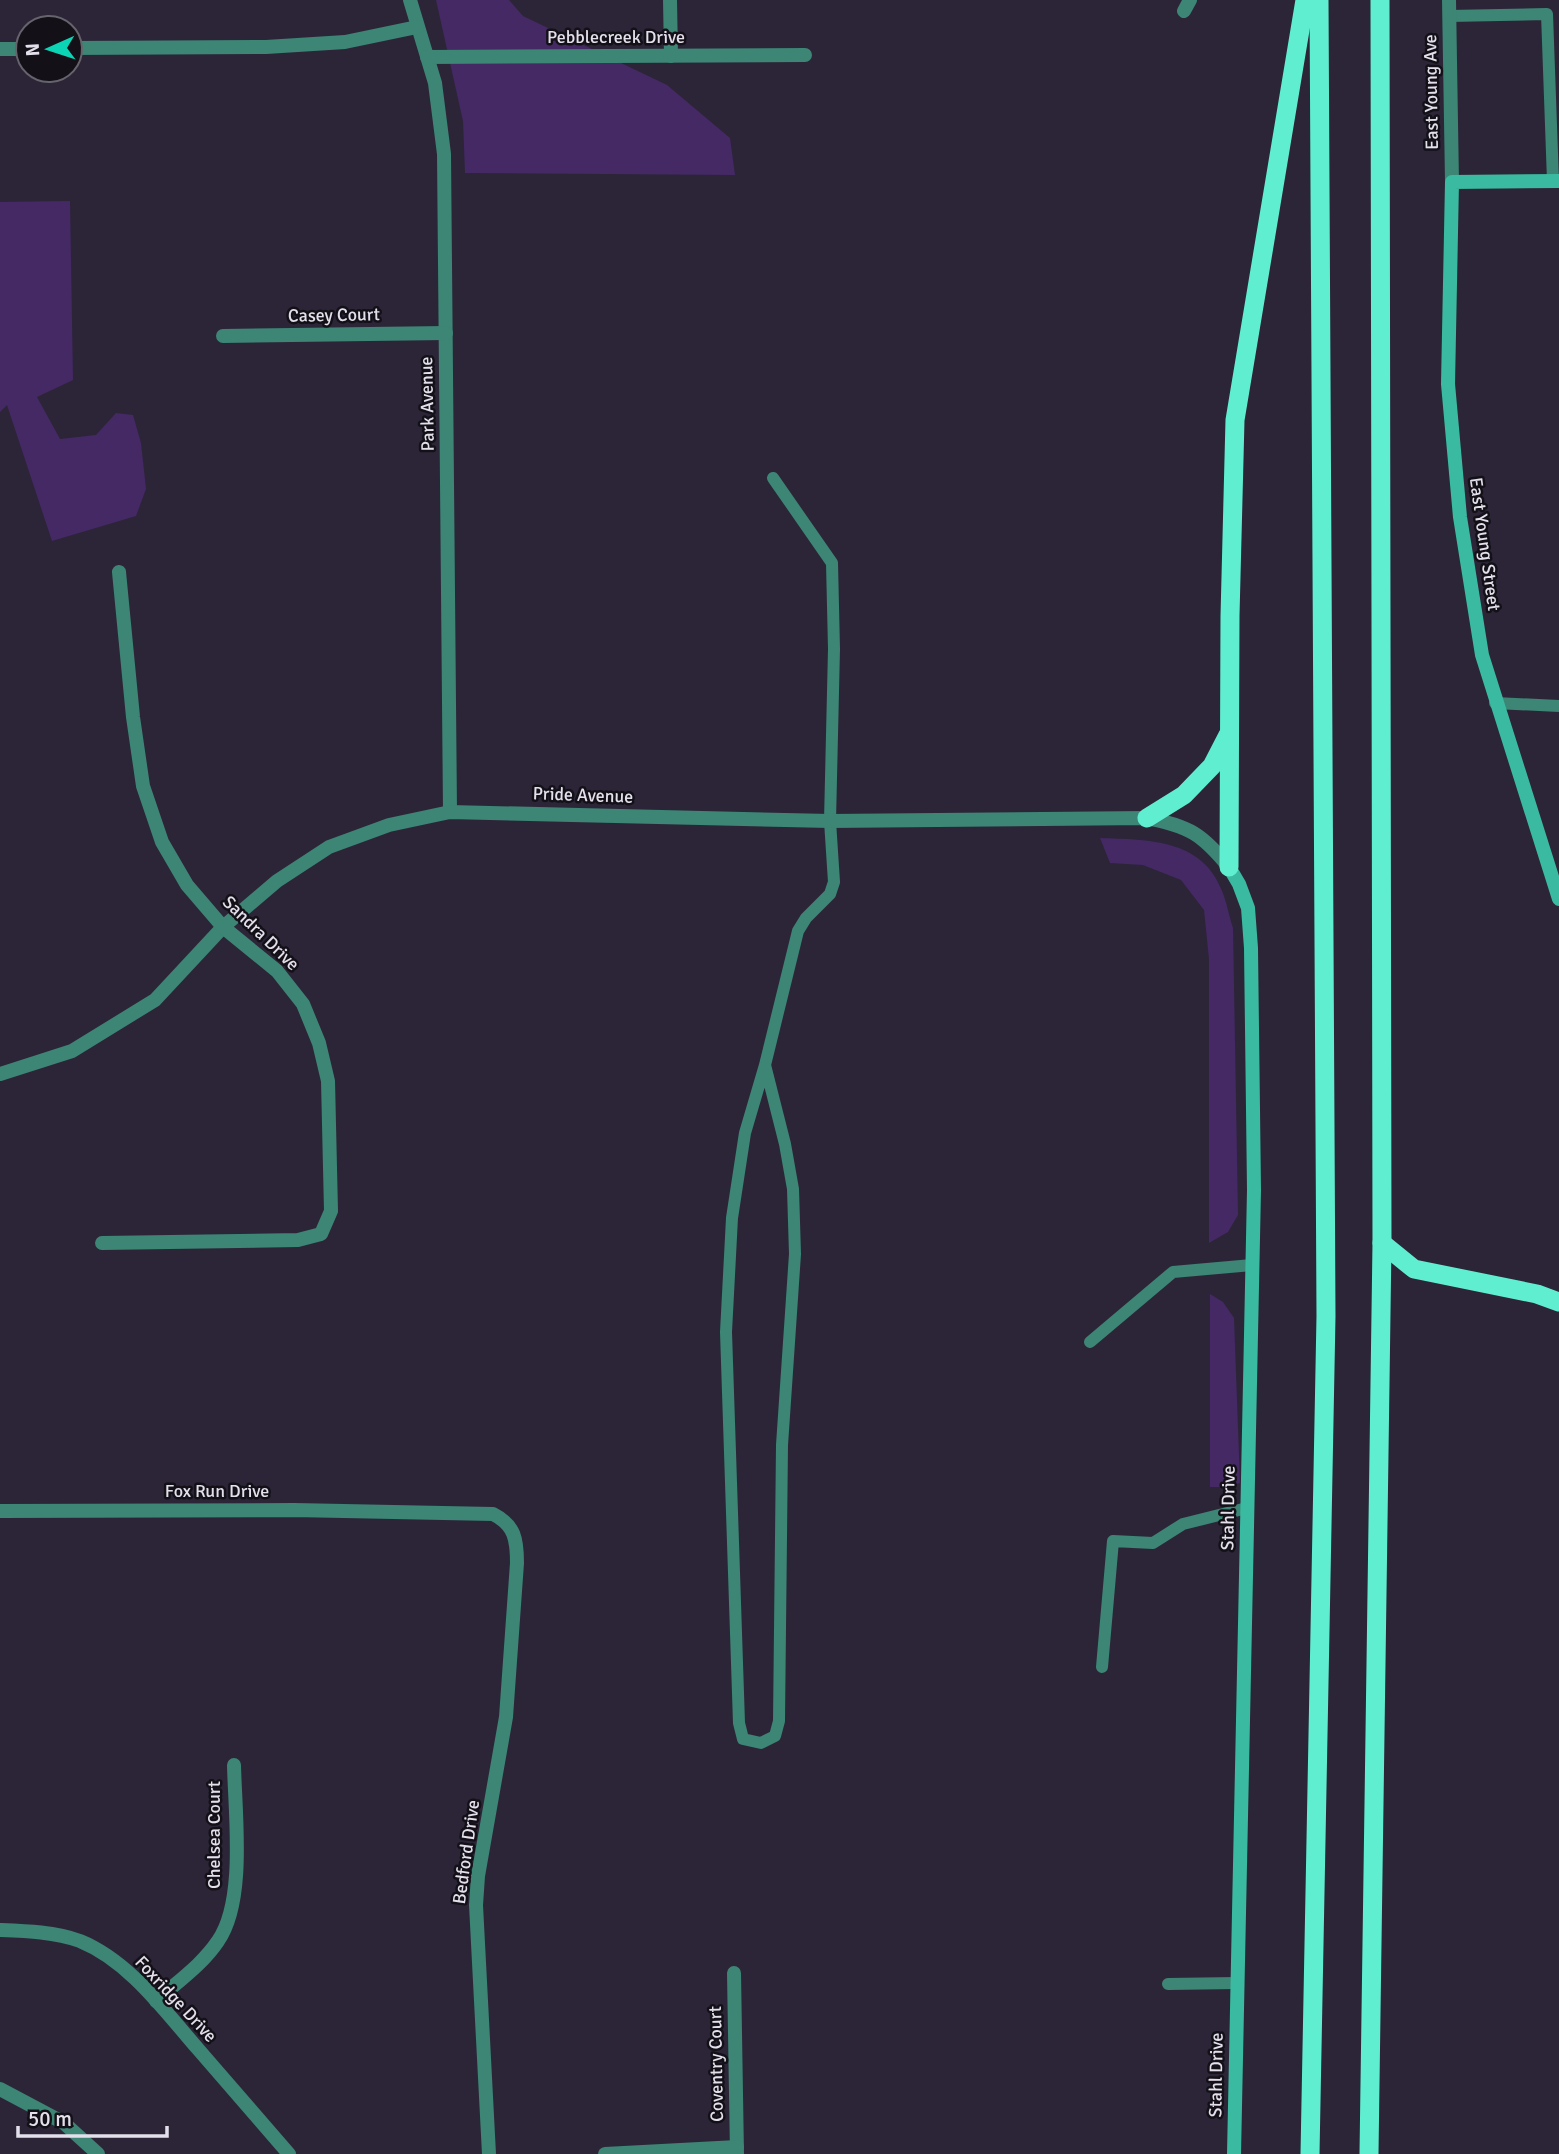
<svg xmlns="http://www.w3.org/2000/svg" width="1559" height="2154" viewBox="0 0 1559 2154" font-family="Signika,sans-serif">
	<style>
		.green { fill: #442965 }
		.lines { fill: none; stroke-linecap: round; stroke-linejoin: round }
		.service { stroke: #3d8575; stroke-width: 12 }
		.minor { stroke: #3d8575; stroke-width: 14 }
		.tertiary { stroke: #3d8575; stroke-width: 14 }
		.secondary { stroke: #3abaa0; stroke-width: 14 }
		.trunk { stroke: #60eed1; stroke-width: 19 }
		.labels { text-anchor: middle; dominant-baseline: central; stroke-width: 5; stroke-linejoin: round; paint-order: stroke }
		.street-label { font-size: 18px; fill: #e3dfeb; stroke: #131018 }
	</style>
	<rect width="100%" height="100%" fill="#2c2537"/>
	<!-- green -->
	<g class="green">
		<polygon points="436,0 509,0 523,16 667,85 730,138 735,175 465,173 463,121"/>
		<polygon points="70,201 73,380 37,397 60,439 96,435 116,413 133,415 141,443 146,489 136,516 52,541 7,405 0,412 0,202"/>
		<path d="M1100,838C1147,840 1202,838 1222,891C1227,903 1229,916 1233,928L1238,1215L1228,1232L1209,1243V959L1204,910L1181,880L1143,865L1110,863Z"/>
		<polygon points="1210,1294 1223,1302 1234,1318 1240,1483 1227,1487 1210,1487"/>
	</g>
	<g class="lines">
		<!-- service -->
		<g class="service">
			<polyline points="1449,16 1547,14 1553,181"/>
			<polyline points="1495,703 1559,706"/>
			<polyline points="765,1065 785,1144 793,1189 795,1254 782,1445 779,1721 775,1736 761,1743 743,1739 739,1723 726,1332 732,1218 745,1133 765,1065 798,931 806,918 830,894 834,882 830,821 834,649 832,563 773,478"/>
			<polyline points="1090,1342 1173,1272 1252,1265"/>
			<polyline points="1102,1667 1113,1541 1153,1543 1183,1524 1247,1508"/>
			<polyline points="1168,1984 1237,1983"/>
		</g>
		<!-- minor -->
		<g class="minor">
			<polyline points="410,0 435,83 444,154 450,812"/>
			<polyline points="670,0 671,56"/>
			<polyline points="1449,0 1452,182"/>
			<polyline points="1184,11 1190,0"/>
			<polyline points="70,48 266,47 345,42 417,27"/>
			<polyline points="0,49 28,49"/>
			<polyline points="427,57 805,55"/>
			<polyline points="223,336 446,333"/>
			<path d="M0,1074L72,1051L155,1000L223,927L277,881L329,847L389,825L450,812L830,821L1147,818C1189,826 1202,834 1229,867"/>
			<polyline points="102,1243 298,1240 321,1234 331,1211 328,1081 319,1043 303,1004 277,971 223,927 187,885 162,842 143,786 133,717 119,572"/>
			<path d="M0,1511L294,1510L493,1514C515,1525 517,1540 517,1563L506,1717L478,1876L476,1905L489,2154"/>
			<path d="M0,1930C26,1931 55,1932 80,1941C129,1961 164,2010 198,2049C228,2084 259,2119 289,2154"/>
			<polyline points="734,1973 737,2154"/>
			<path d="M156,2001C177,1982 202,1965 218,1941C246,1901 235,1814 234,1765"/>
			<polyline points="605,2154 737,2147"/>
		</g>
		<!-- tertiary -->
		<polyline class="tertiary" points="0,2089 64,2123 98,2154"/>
		<!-- secondary -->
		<g class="secondary">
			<polyline points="1559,181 1452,182 1448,384 1460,517 1482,655 1559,899"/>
			<polyline points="1229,867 1239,884 1248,908 1251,948 1254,1190 1234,2154"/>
		</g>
		<!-- trunk -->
		<g class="trunk">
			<polyline points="1147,818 1184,795 1212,766 1228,735"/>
			<polyline points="1229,867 1230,616 1235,420 1305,0"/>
			<polyline points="1382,1243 1414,1269 1537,1294 1559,1302"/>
			<polyline points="1310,2154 1326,1316 1319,0"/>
			<polyline points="1369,2154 1382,1243 1380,0"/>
		</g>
	</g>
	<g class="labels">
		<!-- street labels -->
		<g class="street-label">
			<text x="616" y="37">Pebblecreek Drive</text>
			<text transform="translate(1431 92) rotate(-91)">East Young Ave</text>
			<text transform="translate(334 315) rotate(-1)">Casey Court</text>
			<text transform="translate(427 404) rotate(-91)">Park Avenue</text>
			<text transform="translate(1485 544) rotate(82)">East Young Street</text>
			<text transform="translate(583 795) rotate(2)">Pride Avenue</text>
			<text transform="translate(261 933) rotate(44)">Sandra Drive</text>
			<text x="217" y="1491">Fox Run Drive</text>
			<text transform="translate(1228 1508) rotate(-89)">Stahl Drive</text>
			<text transform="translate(214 1835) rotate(-90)">Chelsea Court</text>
			<text transform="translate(466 1852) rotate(-82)">Bedford Drive</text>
			<text transform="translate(176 1999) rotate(47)">Foxridge Drive</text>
			<text transform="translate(716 2064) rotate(-91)">Coventry Court</text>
			<text transform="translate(1216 2075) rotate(-89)">Stahl Drive</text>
		</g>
	</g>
	<!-- north arrow -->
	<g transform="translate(49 49) rotate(267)"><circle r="33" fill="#131018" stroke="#66636c" stroke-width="2"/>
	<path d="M0-5L12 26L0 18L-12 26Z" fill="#0cd5b5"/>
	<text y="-10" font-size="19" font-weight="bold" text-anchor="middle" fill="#e3dfeb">N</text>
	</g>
	<!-- scale -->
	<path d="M18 2126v10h149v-10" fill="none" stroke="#e3dfeb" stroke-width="3.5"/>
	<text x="28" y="2126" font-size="21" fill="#e3dfeb" stroke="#131018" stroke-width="5" paint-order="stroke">50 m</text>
</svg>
